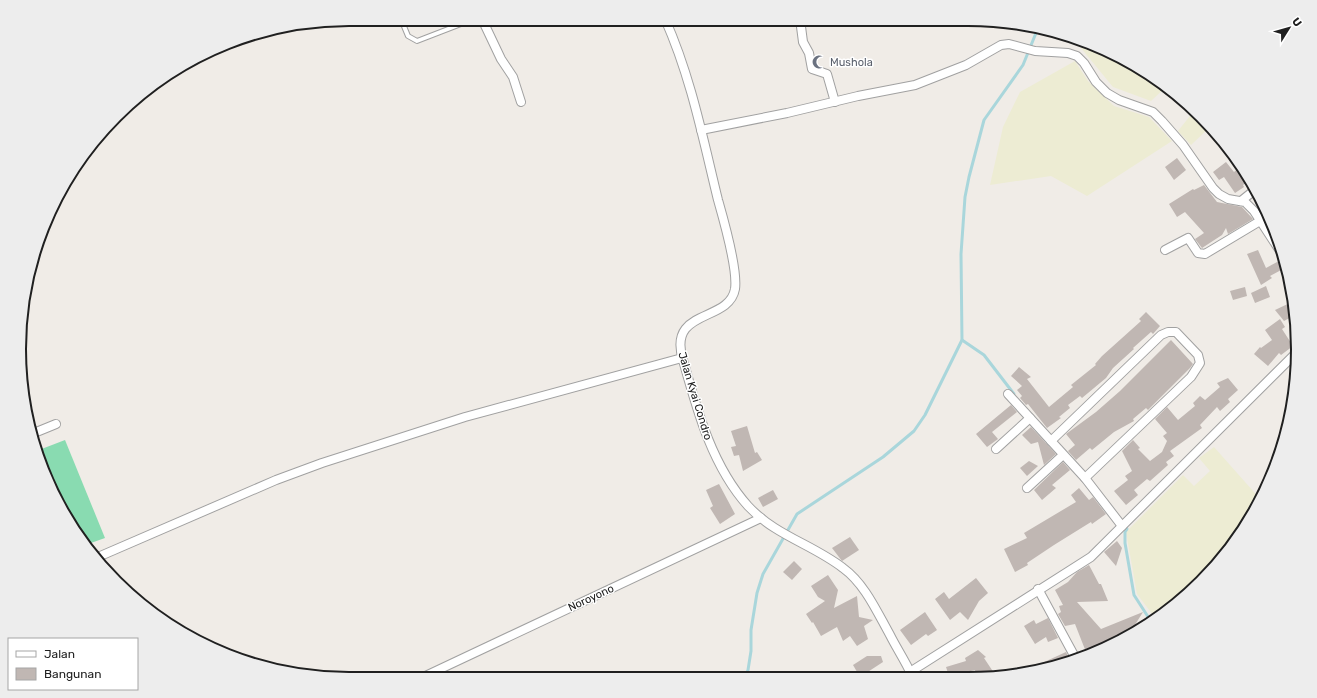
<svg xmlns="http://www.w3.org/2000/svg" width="1317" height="698" viewBox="0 0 1317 698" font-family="Rubik,sans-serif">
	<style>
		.farmland { fill: #edecd3 }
		.pitch { fill: #89dbb1 }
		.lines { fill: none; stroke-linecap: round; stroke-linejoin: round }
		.stream { stroke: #a9d6db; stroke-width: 3 }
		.building { fill: #c0b7b3 }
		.lane-casing { stroke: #a1a1a1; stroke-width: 6 }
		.street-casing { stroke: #a1a1a1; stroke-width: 10 }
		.lane { stroke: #fff; stroke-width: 4 }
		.street { stroke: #fff; stroke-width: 8 }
		.labels { text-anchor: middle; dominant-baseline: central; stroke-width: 3; stroke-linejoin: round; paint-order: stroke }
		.worship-label { font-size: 11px; fill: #5b616d; stroke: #fff; text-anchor: start }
		.street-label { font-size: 11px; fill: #202020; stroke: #fff }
		.rim { fill: none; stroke: #202020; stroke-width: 2 }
	</style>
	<rect width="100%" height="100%" fill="#f0ece7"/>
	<!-- farmland -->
	<g class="farmland">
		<polygon points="1072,37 1114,53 1167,86 1151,101 1113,87"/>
		<polygon points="1075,61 1088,81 1114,106 1149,117 1172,141 1087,196 1051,176 990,185 1003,127 1020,92"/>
		<polygon points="1194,111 1213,129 1210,127 1191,145 1178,131"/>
		<polygon points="1214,447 1261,500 1216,567 1156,619 1137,594 1126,532 1183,475 1194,486 1210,471 1199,458"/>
	</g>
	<!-- pitch -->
	<polygon class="pitch" points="65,440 105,538 88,544 53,495 39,450"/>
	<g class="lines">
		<!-- stream -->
		<g class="stream">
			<polyline points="962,340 984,355 1014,394"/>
			<polyline points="1124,525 1127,529 1125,532 1125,543 1134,595 1152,623"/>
			<polyline points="745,677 748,670 751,651 751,630 757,593 763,574 797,514 883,457 914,431 925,415 962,340 961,254 965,197 969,177 984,120 1023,65 1038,28"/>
		</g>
	</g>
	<!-- building -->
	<g class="building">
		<polygon points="1177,158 1186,170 1174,180 1165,167"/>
		<polygon points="1226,162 1234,172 1241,166 1251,179 1243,185 1244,187 1235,193 1224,177 1219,180 1213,172"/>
		<polygon points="1204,185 1217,202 1242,207 1253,219 1228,234 1226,228 1222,235 1202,248 1195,239 1204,233 1185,212 1177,217 1169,204 1193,189 1194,190"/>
		<polygon points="1258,250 1266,268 1279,261 1283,269 1270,276 1272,278 1261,285 1247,254"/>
		<polygon points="1266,286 1270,297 1255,303 1251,293"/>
		<polygon points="1245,287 1247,296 1233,300 1230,291"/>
		<polygon points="1294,301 1295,315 1284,321 1275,310"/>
		<polygon points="1146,312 1160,326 1153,334 1151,332 1133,348 1134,349 1113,368 1106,378 1082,398 1080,396 1068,405 1070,408 1059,417 1061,418 1047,428 1028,404 1026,405 1020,398 1022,396 1017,390 1022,386 1011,376 1019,367 1031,377 1027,379 1049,407 1073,387 1071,385 1096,365 1095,364 1102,356 1141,321 1139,319"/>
		<polygon points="1280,319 1285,327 1282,329 1293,346 1281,355 1279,353 1268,366 1254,354 1260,347 1261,348 1272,340 1265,330"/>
		<polygon points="1171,340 1193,364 1190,368 1148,410 1146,408 1133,419 1134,421 1114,432 1092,450 1090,448 1076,460 1068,451 1075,445 1066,434 1096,412 1120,391"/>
		<polygon points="1228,378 1238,390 1228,399 1230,402 1220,411 1217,407 1200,425 1202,428 1170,451 1174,456 1166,462 1168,465 1150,481 1147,479 1134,490 1138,495 1126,505 1114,491 1128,480 1125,476 1132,471 1122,451 1133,440 1140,448 1138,449 1150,461 1162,452 1167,441 1163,436 1167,433 1155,419 1167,407 1178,420 1195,406 1193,403 1200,396 1205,400 1220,387 1217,383"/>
		<polygon points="1011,405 1017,412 992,432 998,439 987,447 976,434"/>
		<polygon points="747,426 755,453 757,452 762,460 743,471 739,455 734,456 731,447 736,446 731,431"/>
		<polygon points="1031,427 1056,454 1044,465 1038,442 1031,444 1022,435"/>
		<polygon points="1029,461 1038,466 1027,476 1020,468"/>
		<polygon points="1063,462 1070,470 1052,485 1056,488 1042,500 1034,490"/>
		<polygon points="719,484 735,514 720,524 710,508 713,506 706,490"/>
		<polygon points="1079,488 1089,500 1093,497 1106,514 1092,524 1091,522 1054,545 1027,563 1028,565 1015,572 1004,549 1027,538 1024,533 1076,502 1071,495"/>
		<polygon points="773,490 778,499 763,507 758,498"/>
		<polygon points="850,537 859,550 842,561 832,548"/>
		<polygon points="1117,541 1122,548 1116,566 1104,552"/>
		<polygon points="794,561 802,569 792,580 783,572"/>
		<polygon points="1089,565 1099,584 1101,584 1108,601 1077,602 1101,629 1143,612 1128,636 1127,636 1126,634 1103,646 1086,652 1075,624 1065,626 1058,614 1061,612 1059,606 1063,605 1055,590 1068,582 1077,572"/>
		<polygon points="828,575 838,590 834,608 857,596 859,617 873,620 864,626 868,639 857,646 850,636 843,641 837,627 821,636 813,622 812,623 806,614 825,601 818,597 811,586"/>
		<polygon points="976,578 988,593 979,601 968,620 960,612 950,620 935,599 944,592 949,599"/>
		<polygon points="925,612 937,630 928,636 926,634 911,645 900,630"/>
		<polygon points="1048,618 1058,638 1048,642 1046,637 1035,644 1024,626 1034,620 1036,624"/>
		<polygon points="978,650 986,657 984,658 996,676 976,676 975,670 949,676 946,667 966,661 965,658"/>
		<polygon points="1066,652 1070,660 1043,668 1042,663"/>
		<polygon points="867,656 881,656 883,662 860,677 853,665"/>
	</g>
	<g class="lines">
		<!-- lane casing -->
		<g class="lane-casing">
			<polyline id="lane" points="401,19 408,36 417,41 474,19"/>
		</g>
		<!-- street casing -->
		<g class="street-casing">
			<g id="street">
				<polyline points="482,19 501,59 513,77 521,102"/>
				<path d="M665,19C691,77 703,139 718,200C724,221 738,269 735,289C729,323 667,308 683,360C697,410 712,466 748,506C776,536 812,544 843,568C865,584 877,612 890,635C897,649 906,662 912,676"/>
				<polyline points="800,19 803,42 809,53 812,69 827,74 835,102"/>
				<polyline points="701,130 787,113 858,96 915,85 966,65 1001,45 1009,44 1035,51 1068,53 1077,56 1084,63 1096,82 1107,93 1119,100 1153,112 1162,121 1183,145 1213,188 1219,194 1228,199 1245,202 1254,211 1284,257"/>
				<polyline points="1241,201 1256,189"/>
				<polyline points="1165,250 1188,238 1198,253 1205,254 1260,221"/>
				<polyline points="1008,394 1085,478 1122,526"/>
				<polyline points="34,433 56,424"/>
				<polyline points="1051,441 1161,335 1168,332 1176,332 1198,355 1200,363 1191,377 1085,478"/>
				<polyline points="996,449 1030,418"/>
				<polyline points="1027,488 1063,455"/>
				<polyline points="98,557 276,480 322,463 465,417 682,358"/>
				<polyline points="1038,589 1076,659"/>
				<polyline points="910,672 1091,557 1297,352"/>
				<polyline points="421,678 761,518"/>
			</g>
		</g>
		<!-- lane -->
		<use href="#lane" class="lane"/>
		<!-- street -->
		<use href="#street" class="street"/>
	</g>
	<!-- icons -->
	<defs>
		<g id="mosque-bare" transform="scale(1.08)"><path d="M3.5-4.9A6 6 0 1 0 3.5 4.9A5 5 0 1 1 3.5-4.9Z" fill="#6b7280" stroke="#fff" stroke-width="2.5" paint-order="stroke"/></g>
	</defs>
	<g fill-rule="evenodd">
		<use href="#mosque-bare" x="819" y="62"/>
	</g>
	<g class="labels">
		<!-- worship labels -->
		<g class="worship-label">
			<text x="830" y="62">Mushola</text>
		</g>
		<!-- street labels -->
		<g class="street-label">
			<text transform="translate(695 396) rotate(73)">Jalan Kyai Condro</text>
			<text transform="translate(591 598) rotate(-25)">Noroyono</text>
		</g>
	</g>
	<!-- crop -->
	<path d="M0 0H1317V698H0ZM349 26H968A323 323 0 0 1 1291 349V349A323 323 0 0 1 968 672H349A323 323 0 0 1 26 349V349A323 323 0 0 1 349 26Z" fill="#ededed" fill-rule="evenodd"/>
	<path class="rim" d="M349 26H968A323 323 0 0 1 1291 349V349A323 323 0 0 1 968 672H349A323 323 0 0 1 26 349V349A323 323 0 0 1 349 26Z"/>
	<!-- legend -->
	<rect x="8" y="638" width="130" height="52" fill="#ffffff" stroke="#a6a6a6"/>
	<rect x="16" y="651" width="20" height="6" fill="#ffffff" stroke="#a6a6a6"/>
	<text x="44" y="658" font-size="12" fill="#202020">Jalan</text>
	<rect x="16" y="668" width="20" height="12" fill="#c0b7b3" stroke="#a6a6a6"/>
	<text x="44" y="678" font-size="12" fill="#202020">Bangunan</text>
	<!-- north arrow -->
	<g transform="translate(1289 28) rotate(53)" stroke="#ffffff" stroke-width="3" paint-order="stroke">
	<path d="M0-3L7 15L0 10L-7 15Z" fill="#202020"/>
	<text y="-6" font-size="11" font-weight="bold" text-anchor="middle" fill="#202020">U</text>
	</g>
</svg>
